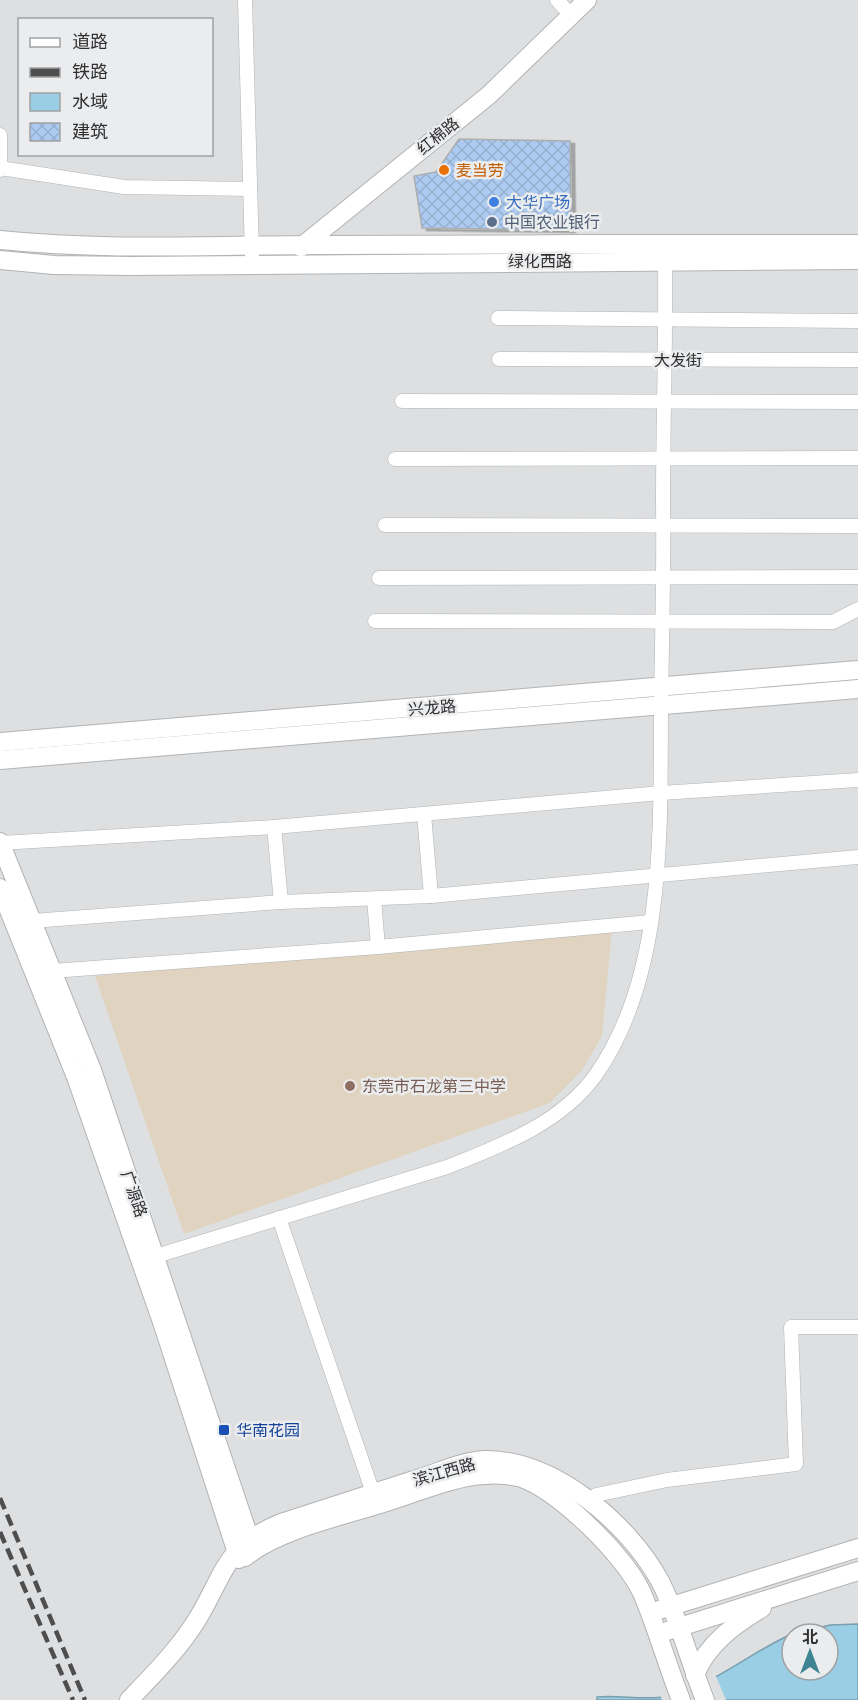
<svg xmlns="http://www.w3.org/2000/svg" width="858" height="1700" viewBox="0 0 858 1700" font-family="'Fira Sans','Noto Sans SC',sans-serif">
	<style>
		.education { fill: #e0d3bf }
		.water { fill: #9acee4; stroke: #7a9fae; stroke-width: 1.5 }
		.pier { fill: #dddfe0 }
		.building { fill: url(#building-cross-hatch); stroke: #adaeb0; stroke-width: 1.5; filter: url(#shadow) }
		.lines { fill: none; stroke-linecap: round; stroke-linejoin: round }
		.street-casing { stroke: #b2b3b5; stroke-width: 15 }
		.secondary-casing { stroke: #b2b3b5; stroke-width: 20 }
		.street { stroke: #fff; stroke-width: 14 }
		.secondary { stroke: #fff; stroke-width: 18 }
		.rail { stroke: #4e4e4f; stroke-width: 4.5; stroke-dasharray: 12 6; stroke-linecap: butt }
		.food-dot { fill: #e8710a; stroke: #eaecee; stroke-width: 2 }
		.shop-dot { fill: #3f7fe0; stroke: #eaecee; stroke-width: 2 }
		.service-dot { fill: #5c6f8a; stroke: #eaecee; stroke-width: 2 }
		.education-dot { fill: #8d6e63; stroke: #eaecee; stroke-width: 2 }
		.transit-dot { fill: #1a4fb4; stroke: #eaecee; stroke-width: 2 }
		.labels { text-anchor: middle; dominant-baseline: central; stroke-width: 5; stroke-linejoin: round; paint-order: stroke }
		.street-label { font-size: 16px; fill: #303031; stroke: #eaecee }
		.food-label { font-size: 16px; fill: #c56008; stroke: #eaecee; text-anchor: start }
		.shop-label { font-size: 16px; fill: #366cbe; stroke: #eaecee; text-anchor: start }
		.service-label { font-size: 16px; fill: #4e5e75; stroke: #eaecee; text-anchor: start }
		.education-label { font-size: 16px; fill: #785e54; stroke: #eaecee; text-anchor: start }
		.transit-label { font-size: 16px; fill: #164399; stroke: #eaecee; text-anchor: start }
	</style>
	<defs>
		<pattern id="building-cross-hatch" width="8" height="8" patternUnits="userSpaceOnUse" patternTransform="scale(1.5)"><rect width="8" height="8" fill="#adcbf0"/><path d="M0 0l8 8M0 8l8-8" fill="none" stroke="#95afce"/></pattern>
		<filter id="shadow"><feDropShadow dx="4.5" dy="2.5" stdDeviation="0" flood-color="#0004"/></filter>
	</defs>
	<rect width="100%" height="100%" fill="#dddfe0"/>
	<!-- education -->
	<polygon class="education" points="612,928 602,1036 582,1070 550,1103 184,1234 95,976"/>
	<!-- water -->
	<path class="water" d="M858,1624V1700H597V1697C619,1695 641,1700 662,1697C710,1689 748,1653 792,1634V1670H828V1634H793L830,1625Z"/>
	<!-- pier -->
	<polygon class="pier" points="715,1674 726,1700 662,1700 660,1694 676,1692"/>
	<!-- building -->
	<polygon class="building" points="459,139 570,141 571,230 422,228 414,176 436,172"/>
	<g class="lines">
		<!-- street casing -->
		<g class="street-casing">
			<g id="street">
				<polyline points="245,0 252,255"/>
				<polyline points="557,0 570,14"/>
				<polyline points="0,135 0,170"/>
				<polyline points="0,168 124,187 250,189"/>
				<polyline points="498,318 858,321"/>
				<polyline points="499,359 858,360"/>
				<polyline points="402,401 858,402"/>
				<polyline points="395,459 858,458"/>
				<polyline points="385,525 858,526"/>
				<polyline points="379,578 858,577"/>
				<polyline points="375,621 833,622 858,609"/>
				<polyline points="424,814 431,896"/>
				<polyline points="274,827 281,902"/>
				<polyline points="0,843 274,827 661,793 858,780"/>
				<polyline points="374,899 378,947"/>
				<polyline points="32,921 281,902 431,896 858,857"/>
				<polyline points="52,971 378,947 650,922"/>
				<polyline points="279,1218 373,1493"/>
				<path d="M156,1256L447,1167C500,1146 560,1124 595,1076C667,975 660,823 661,704C662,637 664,570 663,503C663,422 666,341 665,261"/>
				<polyline points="596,1495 667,1480 796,1464 791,1327 858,1327"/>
			</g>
		</g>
		<!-- secondary casing -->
		<g class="secondary-casing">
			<g id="secondary">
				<path d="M0,240C107,251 215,245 322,245C501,244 679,244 858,244"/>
				<polyline points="301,247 489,95 587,0"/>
				<polyline points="0,260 54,265 132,266 858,260"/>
				<polyline points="0,742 858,670"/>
				<polyline points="0,760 858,689"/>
				<polyline points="0,842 92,1070 253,1549"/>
				<polyline points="0,888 76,1077 162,1322 239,1559"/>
				<path d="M245,1557C278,1530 339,1517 380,1504C411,1495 453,1476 485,1475C496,1474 512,1475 522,1478C560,1492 625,1556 642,1593C657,1628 667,1665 681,1700"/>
				<polyline points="659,1610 858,1548"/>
				<polyline points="667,1631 858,1571"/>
				<path d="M695,1675C707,1644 734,1625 762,1608"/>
				<path d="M129,1700C153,1675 180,1648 198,1618C226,1571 225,1546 281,1523C328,1508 376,1492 423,1477C442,1471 465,1461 484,1460C554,1459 628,1523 660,1581C678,1616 690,1663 705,1700"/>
			</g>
		</g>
		<!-- street -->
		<use href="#street" class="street"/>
		<!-- secondary -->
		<use href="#secondary" class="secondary"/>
		<!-- rail -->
		<g class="rail">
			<polyline points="0,1498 85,1700"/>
			<polyline points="0,1532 73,1700"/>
		</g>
	</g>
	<!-- markers -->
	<circle class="food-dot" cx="444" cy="170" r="6"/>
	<circle class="shop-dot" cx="494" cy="202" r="6"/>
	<circle class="service-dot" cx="492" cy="222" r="6"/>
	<circle class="education-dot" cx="350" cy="1086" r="6"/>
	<rect class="transit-dot" x="218" y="1424" width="12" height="12" rx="3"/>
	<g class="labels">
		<!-- street labels -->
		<g class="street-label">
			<text transform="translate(438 136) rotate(-39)">红棉路</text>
			<text x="540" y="261">绿化西路</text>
			<text x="678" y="360">大发街</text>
			<text transform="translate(432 708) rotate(-5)">兴龙路</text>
			<text transform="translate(134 1194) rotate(71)">广源路</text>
			<text transform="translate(444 1472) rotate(-16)">滨江西路</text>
		</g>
		<!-- food labels -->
		<g class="food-label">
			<text x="456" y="170">麦当劳</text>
		</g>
		<!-- shop labels -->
		<g class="shop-label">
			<text x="506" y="202">大华广场</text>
		</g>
		<!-- service labels -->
		<g class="service-label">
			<text x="504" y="222">中国农业银行</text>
		</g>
		<!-- education labels -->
		<g class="education-label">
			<text x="362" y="1086">东莞市石龙第三中学</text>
		</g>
		<!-- transit labels -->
		<g class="transit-label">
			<text x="236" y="1430">华南花园</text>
		</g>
	</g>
	<!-- legend -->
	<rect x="18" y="18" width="195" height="138" fill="#eaecee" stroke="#a0a1a2" stroke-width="1.5"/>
	<rect x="30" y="38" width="30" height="9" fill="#ffffff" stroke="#a0a1a2" stroke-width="1.5"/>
	<text x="72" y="48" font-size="18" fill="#303031">道路</text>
	<rect x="30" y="68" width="30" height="9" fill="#4e4e4f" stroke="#a0a1a2" stroke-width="1.5"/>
	<text x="72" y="78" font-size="18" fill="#303031">铁路</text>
	<rect x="30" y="93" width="30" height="18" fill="#9acee4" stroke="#a0a1a2" stroke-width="1.5"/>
	<text x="72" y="108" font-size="18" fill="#303031">水域</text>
	<rect x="30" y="123" width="30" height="18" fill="url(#building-cross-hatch)" stroke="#a0a1a2" stroke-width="1.5"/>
	<text x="72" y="138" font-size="18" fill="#303031">建筑</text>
	<!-- north arrow -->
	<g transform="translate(810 1652)"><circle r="28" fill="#eaecee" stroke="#a0a1a2" stroke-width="1.5"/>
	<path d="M0-4.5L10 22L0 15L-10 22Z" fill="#3f8492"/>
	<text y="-9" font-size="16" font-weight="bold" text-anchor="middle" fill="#303031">北</text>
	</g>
</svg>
